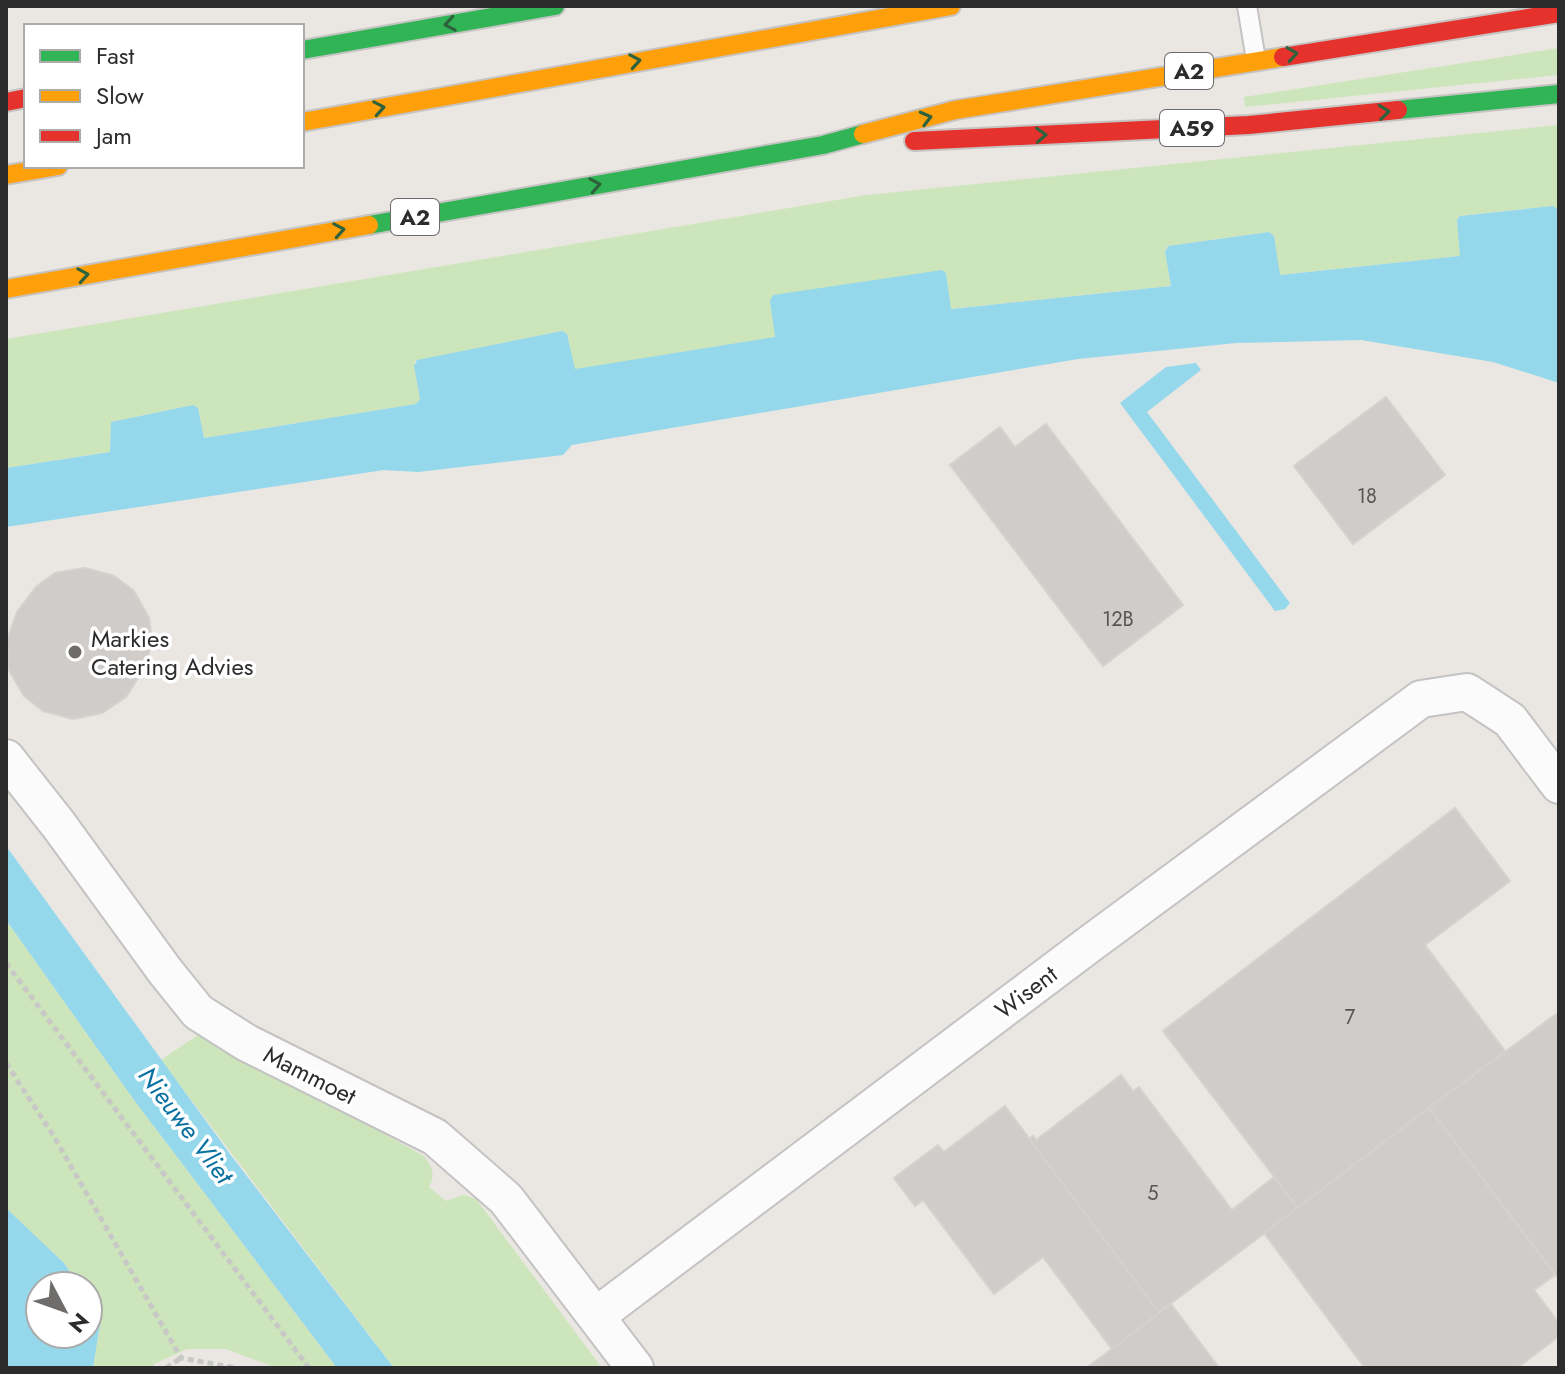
<svg xmlns="http://www.w3.org/2000/svg" width="1565" height="1374" viewBox="0 0 1565 1374" font-family="Jost,sans-serif">
	<style>
		.green { fill: #cde5ba }
		.water { fill: #95d8ec }
		.building { fill: #cfccc9; stroke: #d5d2ce; stroke-width: 2 }
		.lines { fill: none; stroke-linecap: round; stroke-linejoin: round }
		.lane-casing { stroke: #c4c3c3; stroke-width: 22 }
		.street-casing { stroke: #c4c3c3; stroke-width: 40 }
		.fast-casing { stroke: #c6c4c2; stroke-width: 22 }
		.slow-casing { stroke: #c6c4c2; stroke-width: 22 }
		.jam-casing { stroke: #c6c4c2; stroke-width: 22 }
		.path { stroke: #c8c8c7; stroke-width: 5; stroke-dasharray: 6 4; stroke-linecap: butt }
		.lane { stroke: #fcfbfb; stroke-width: 18 }
		.street { stroke: #fcfbfb; stroke-width: 36 }
		.fast { stroke: #30b455; stroke-width: 18 }
		.slow { stroke: #ff9f0a; stroke-width: 18 }
		.jam { stroke: #e5322d; stroke-width: 18 }
		.oneway { stroke: #2e623c }
		.poi-dot { fill: #6e6d6c; stroke: #fff; stroke-width: 3 }
		.labels { text-anchor: middle; dominant-baseline: central; stroke-width: 7; stroke-linejoin: round; paint-order: stroke }
		.number-label { font-size: 20px; fill: #565655 }
		.shield { fill: #fff; stroke: #6b6b6b; stroke-width: 2 }
		.shield-label { font-size: 22px; font-weight: bold; fill: #2c2c2c }
		.poi-label { font-size: 24px; fill: #2c2c2c; stroke: #fff; text-anchor: start }
		.street-label { font-size: 24px; fill: #2c2c2c; stroke: #fff }
		.water-label { font-size: 26px; font-style: italic; fill: #0b71a1; stroke: #fff }
	</style>
	<rect width="100%" height="100%" fill="#eae6e2"/>
	<!-- green -->
	<g class="green">
		<polygon points="1559,48 1559,75 1245,107 1244,97"/>
		<polygon points="1559,125 1559,210 1553,206 1460,216 1457,220 1461,256 1279,275 1274,236 1269,232 1168,246 1165,252 1171,286 950,309 946,273 770,301 776,337 574,370 567,334 562,331 415,361 414,366 420,399 416,404 204,438 198,408 193,405 111,422 110,452 6,468 6,339 867,195"/>
		<polygon points="6,920 134,1100 337,1368 277,1368 226,1349 187,1349 154,1364 152,1368 93,1368 101,1318 88,1299 88,1286 79,1286 64,1263 6,1208"/>
		<path d="M198,1035L261,1066L424,1156C432,1167 436,1175 429,1187L446,1201L464,1195L476,1199L602,1368H394L161,1060Z"/>
	</g>
	<!-- water -->
	<g class="water">
		<polygon points="1553,206 1559,210 1559,383 1493,362 1361,340 1236,343 1078,359 572,445 563,455 418,472 384,470 6,527 6,468 110,452 111,422 193,405 198,408 204,438 416,404 420,399 414,366 417,360 562,331 567,334 575,369 775,337 770,301 773,295 942,270 946,273 951,309 1171,286 1165,252 1168,246 1269,232 1274,236 1280,275 1460,256 1457,220 1460,216"/>
		<polygon points="1196,363 1201,370 1147,412 1290,603 1285,609 1275,611 1120,403 1166,367"/>
		<polygon points="6,846 230,1154 394,1368 337,1368 134,1100 6,920"/>
		<polygon points="6,1208 64,1263 79,1286 40,1286 40,1334 88,1334 88,1299 101,1318 93,1368 6,1368"/>
	</g>
	<!-- building -->
	<g class="building">
		<polygon points="1386,397 1445,475 1353,544 1294,466"/>
		<polygon points="1046,424 1183,605 1103,666 950,465 1000,427 1015,447"/>
		<polygon points="85,568 114,576 134,591 149,618 152,643 144,668 126,697 102,713 73,719 43,711 24,696 9,670 7,641 17,612 36,587 55,573"/>
		<polygon points="1455,808 1510,881 1425,945 1505,1051 1298,1208 1163,1031"/>
		<polygon points="1559,1012 1559,1279 1429,1108"/>
		<polygon points="1121,1075 1133,1091 1139,1087 1232,1210 1274,1177 1298,1208 1158,1313 1028,1140 1033,1136 1036,1140"/>
		<polygon points="1005,1106 1159,1313 1112,1349 1043,1257 994,1294 923,1200 915,1206 894,1178 938,1145 944,1152"/>
		<polygon points="1429,1108 1555,1275 1534,1290 1559,1323 1559,1336 1517,1368 1365,1368 1264,1233"/>
		<polygon points="1171,1304 1219,1368 1086,1368 1112,1349"/>
	</g>
	<g class="lines">
		<!-- lane casing -->
		<g class="lane-casing">
			<polyline id="lane" points="1247,6 1256,60"/>
		</g>
		<!-- street casing -->
		<g class="street-casing">
			<g id="street">
				<polyline points="6,758 58,824 165,971 198,1012 247,1043 435,1137 506,1199 635,1368"/>
				<polyline points="596,1316 1087,946 1421,699 1467,692 1510,720 1559,785"/>
			</g>
		</g>
		<!-- fast casing -->
		<g class="fast-casing">
			<g id="fast">
				<polyline points="302,50 555,6"/>
				<polyline points="1398,110 1559,94"/>
				<polyline points="369,225 823,145 863,134"/>
			</g>
		</g>
		<!-- slow casing -->
		<g class="slow-casing">
			<g id="slow">
				<polyline points="302,122 951,6"/>
				<polyline points="863,134 955,110 1283,57"/>
				<polyline points="6,175 58,166"/>
				<polyline points="6,289 369,225"/>
			</g>
		</g>
		<!-- jam casing -->
		<g class="jam-casing">
			<g id="jam">
				<polyline points="1283,57 1559,13"/>
				<polyline points="6,102 26,98"/>
				<polyline points="914,141 1249,125 1398,110"/>
			</g>
		</g>
		<!-- path -->
		<g class="path">
			<polyline points="6,963 309,1368"/>
			<polyline points="6,1063 53,1135 181,1358 236,1368"/>
			<polyline points="166,1368 181,1358"/>
		</g>
		<!-- lane -->
		<use href="#lane" class="lane"/>
		<!-- street -->
		<use href="#street" class="street"/>
		<!-- fast -->
		<use href="#fast" class="fast"/>
		<!-- slow -->
		<use href="#slow" class="slow"/>
		<!-- jam -->
		<use href="#jam" class="jam"/>
	</g>
	<!-- one-way arrows -->
	<defs><path id="oneway-chevron" d="M-2-3.5L2.5 0L-2 3.5" fill="none" stroke-width="1.6" stroke-linecap="round" stroke-linejoin="round" transform="scale(2)"/></defs>
	<g class="oneway">
		<use href="#oneway-chevron" transform="translate(450 24) rotate(170)"/>
		<use href="#oneway-chevron" transform="translate(1292 54) rotate(-9)"/>
		<use href="#oneway-chevron" transform="translate(635 61) rotate(-10)"/>
		<use href="#oneway-chevron" transform="translate(379 108) rotate(-10)"/>
		<use href="#oneway-chevron" transform="translate(1384 112) rotate(-6)"/>
		<use href="#oneway-chevron" transform="translate(926 118) rotate(-15)"/>
		<use href="#oneway-chevron" transform="translate(1041 135) rotate(-3)"/>
		<use href="#oneway-chevron" transform="translate(595 185) rotate(-10)"/>
		<use href="#oneway-chevron" transform="translate(339 230) rotate(-10)"/>
		<use href="#oneway-chevron" transform="translate(83 275) rotate(-10)"/>
	</g>
	<!-- markers -->
	<circle class="poi-dot" cx="75" cy="652" r="8"/>
	<g class="labels">
		<!-- number labels -->
		<g class="number-label">
			<text x="1367" y="496">18</text>
			<text x="1118" y="619">12B</text>
			<text x="1350" y="1017">7</text>
			<text x="1153" y="1193">5</text>
		</g>
		<!-- shield labels -->
		<g class="shield">
			<rect x="1165" y="53" width="48" height="36" rx="6"/>
			<rect x="1160" y="110" width="64" height="36" rx="6"/>
			<rect x="391" y="199" width="48" height="36" rx="6"/>
		</g>
		<g class="shield-label">
			<text x="1189" y="71">A2</text>
			<text x="1192" y="128">A59</text>
			<text x="415" y="217">A2</text>
		</g>
		<!-- poi labels -->
		<g class="poi-label">
			<text x="91" y="638">Markies<tspan x="91" dy="28">Catering Advies</tspan></text>
		</g>
		<!-- street labels -->
		<g class="street-label">
			<text transform="translate(1026 992) rotate(-37)">Wisent</text>
			<text transform="translate(310 1075) rotate(27)">Mammoet</text>
		</g>
		<!-- water labels -->
		<g class="water-label">
			<text transform="translate(186 1125) rotate(53)">Nieuwe Vliet</text>
		</g>
	</g>
	<!-- border -->
	<rect width="1565" height="1374" fill="none" stroke="#2c2c2c" stroke-width="16"/>
	<!-- legend -->
	<rect x="24" y="24" width="280" height="144" fill="#ffffff" stroke="#ababab" stroke-width="2"/>
	<rect x="40" y="50" width="40" height="12" fill="#30b455" stroke="#ababab" stroke-width="2"/>
	<text x="96" y="64" font-size="24" fill="#2c2c2c">Fast</text>
	<rect x="40" y="90" width="40" height="12" fill="#ff9f0a" stroke="#ababab" stroke-width="2"/>
	<text x="96" y="104" font-size="24" fill="#2c2c2c">Slow</text>
	<rect x="40" y="130" width="40" height="12" fill="#e5322d" stroke="#ababab" stroke-width="2"/>
	<text x="96" y="144" font-size="24" fill="#2c2c2c">Jam</text>
	<!-- north arrow -->
	<g transform="translate(64 1310) rotate(131)"><circle r="38" fill="#ffffff" stroke="#ababab" stroke-width="2"/>
	<path d="M0-6L14 30L0 20L-14 30Z" fill="#6e6d6c"/>
	<text y="-12" font-size="22" font-weight="bold" text-anchor="middle" fill="#2c2c2c">N</text>
	</g>
</svg>
